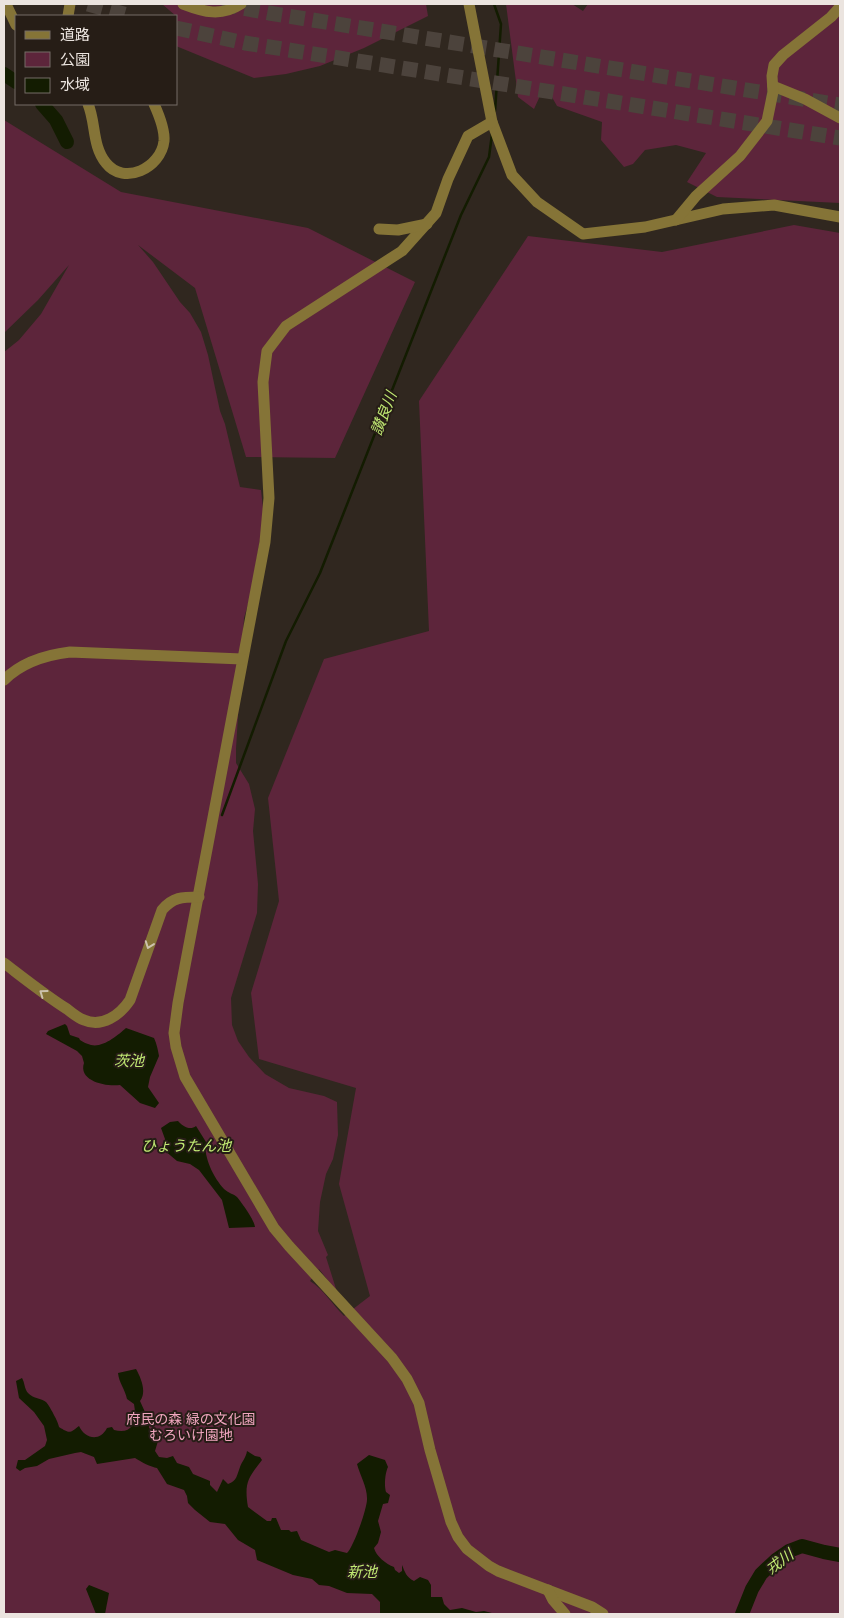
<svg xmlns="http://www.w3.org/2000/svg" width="844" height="1618" viewBox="0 0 844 1618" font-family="Lato,'Noto Sans JP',sans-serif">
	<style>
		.green { fill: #5d253b }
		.water { fill: #131c01 }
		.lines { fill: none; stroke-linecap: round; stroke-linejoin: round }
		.stream { stroke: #131c01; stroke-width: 2.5 }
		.river { stroke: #131c01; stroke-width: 14 }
		.highway-tunnel { stroke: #4c433c; stroke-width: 15; stroke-dasharray: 15 8; stroke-linecap: butt }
		.minor { stroke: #857437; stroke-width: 11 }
		.oneway { stroke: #ccc2ad }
		.labels { text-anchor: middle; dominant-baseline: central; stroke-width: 4; stroke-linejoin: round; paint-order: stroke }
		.park-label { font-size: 14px; fill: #f1a6bf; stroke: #261d16 }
		.water-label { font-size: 15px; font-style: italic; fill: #c1ea73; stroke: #261d16 }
	</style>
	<rect width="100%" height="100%" fill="#30271f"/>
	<!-- green -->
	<g class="green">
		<polygon points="162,4 426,4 428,16 364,48 320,66 286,74 254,78 176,46 176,16"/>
		<polygon points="506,4 572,4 583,11 588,4 840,4 840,203 717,197 687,182 706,153 676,145 645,150 633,164 624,167 601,140 602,122 557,106 545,85 534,109 518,97"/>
		<path d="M4,120L121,192L308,228L415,282L335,458L246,457L195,288L138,245L153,262L180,302L190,313L201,332L208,355L220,411L225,424L240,487L261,490L264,517L250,597L244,618L236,749V763L249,784L255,809L253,831L258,884L257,913L231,998L232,1025L238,1041L249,1057L265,1074L289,1088L324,1096L337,1102L338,1135L333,1159L326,1174L320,1202L318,1231L328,1255L326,1257L337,1292L319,1269L310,1281C324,1290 332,1304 344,1316L370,1296L339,1184L356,1088L259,1059L251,993L279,901L268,798L324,659L429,631L419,401L528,236L662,252L794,225L840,233V1614H4V352L19,340L41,314L69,265L38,300L4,333Z"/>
	</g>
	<!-- water -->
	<g class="water">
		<path d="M65,1024L67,1026L70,1035L79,1038L80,1040C83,1042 87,1044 91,1045C103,1048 118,1035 126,1028L154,1038C157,1044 158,1051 159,1056L150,1077L148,1087L159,1103L155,1108L140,1103L120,1085C106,1087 78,1081 84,1063L82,1056L77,1051L46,1034L48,1031Z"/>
		<path d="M178,1121C182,1126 190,1131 196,1126L206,1142C203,1157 214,1178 224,1189C228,1193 234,1194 237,1197C242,1203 255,1221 255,1227L229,1228L222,1200L199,1170L190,1164L177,1161L164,1150L165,1139L161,1128L170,1122Z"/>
		<path d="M136,1369C141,1378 147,1392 140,1401L149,1421V1428L157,1435L158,1441L155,1451L159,1457L167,1458L173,1456L177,1463L189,1467L193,1474L210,1481V1485L217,1492L223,1479L228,1484C237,1481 237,1475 240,1467C242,1461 246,1458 247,1451L255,1456L260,1457L262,1460C248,1478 244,1483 248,1507L267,1521H271L272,1518H276L281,1530H289L291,1532L297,1531L301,1540L329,1552L335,1550L347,1553C353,1548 368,1507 367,1498C367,1487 360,1475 357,1464L369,1455L385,1460L388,1467C385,1473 384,1486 386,1492L390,1495L388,1503L383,1504L378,1521L381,1532L378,1543L374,1548C376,1556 386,1564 394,1567L395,1570L399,1573L402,1571V1565C405,1572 406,1577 414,1581L420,1577L428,1580L431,1585V1597H442L444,1604L450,1610L462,1608L476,1612L484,1611L496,1614H380V1602L372,1594L347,1593L329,1586L319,1585L312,1579L293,1575L257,1560L255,1550L238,1540L225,1524L210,1522L195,1510L188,1503L187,1496L184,1490L167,1484L157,1468C151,1467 141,1462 135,1458L97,1464L94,1457L81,1452L75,1453L49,1459L37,1466L25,1468L20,1471L16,1468L18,1460H25L45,1446L47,1440L44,1426L34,1412L19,1398L16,1381L22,1378C25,1383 24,1388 28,1393C34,1399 41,1398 46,1402C49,1405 59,1423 59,1427C70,1434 70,1433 79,1426C85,1439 100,1442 107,1428L112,1427L114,1430C134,1435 137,1420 134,1404L127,1399C125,1389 119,1383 118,1373Z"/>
		<polygon points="89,1585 109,1593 105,1614 96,1614 86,1589"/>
	</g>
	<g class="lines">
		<!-- stream -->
		<g class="stream">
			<polyline points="494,4 501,24 495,111"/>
			<polyline points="222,815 286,641 320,573 461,215 489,157 492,134"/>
		</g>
		<!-- river -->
		<g class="river">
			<polyline points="4,74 16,82"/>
			<polyline points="42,104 56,120 67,142"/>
			<polyline points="742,1614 752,1589 761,1574 776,1560 789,1551 802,1546 824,1552 840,1555"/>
		</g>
		<!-- highway-tunnel -->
		<g class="highway-tunnel">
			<polyline points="88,4 131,16"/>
			<polyline points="222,4 269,13 840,105"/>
			<polyline points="176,28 245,43 377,64 840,138"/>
		</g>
		<!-- minor -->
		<g class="minor">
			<polyline points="6,4 16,25"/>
			<path d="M183,4C204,12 221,17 241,4"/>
			<polyline points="469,4 492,122 512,175 537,202 583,234 645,227 723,209 774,205 840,217"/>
			<polyline points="68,16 70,4"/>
			<polyline points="773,86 805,99 840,118"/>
			<path d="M88,104C96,123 92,146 106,163C124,186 161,168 164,141C165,129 159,115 154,104"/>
			<polyline points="492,122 468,136 448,179 436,213 402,251 286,326 267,351 263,382 269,498 265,542 178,1003 174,1033 176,1047 185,1077 274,1228 289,1246 392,1358 407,1379 419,1403 430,1450 451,1522 458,1537 467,1549 489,1566 498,1571 592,1607 603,1614"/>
			<polyline points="676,220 696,196 740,156 767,121 773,92 772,76 774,65 783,55 831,17 840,7"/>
			<polyline points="379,229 398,230 427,224"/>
			<path d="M4,680C22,662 45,655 70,652L242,659"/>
			<path d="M4,963C25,979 45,995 67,1009C72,1013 78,1018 84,1020C102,1028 120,1015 130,1000L162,910C173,897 182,897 199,897"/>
			<polyline points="548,1590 553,1600 565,1614"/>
		</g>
	</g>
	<!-- one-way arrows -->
	<defs><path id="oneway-chevron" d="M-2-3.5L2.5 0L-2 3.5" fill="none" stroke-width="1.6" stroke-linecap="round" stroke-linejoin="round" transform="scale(1.25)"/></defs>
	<g class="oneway">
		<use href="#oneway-chevron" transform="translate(149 945) rotate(110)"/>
		<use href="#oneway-chevron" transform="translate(43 993) rotate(-144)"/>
	</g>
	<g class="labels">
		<!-- park labels -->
		<g class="park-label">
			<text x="191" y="1418">府民の森 緑の文化園<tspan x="191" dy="16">むろいけ園地</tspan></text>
		</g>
		<!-- water labels -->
		<g class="water-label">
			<text transform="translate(383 413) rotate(-69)">讃良川</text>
			<text x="129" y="1060">茨池</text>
			<text x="186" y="1145">ひょうたん池</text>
			<text transform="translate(779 1561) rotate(-36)">戎川</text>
			<text x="362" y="1571">新池</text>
		</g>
	</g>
	<!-- border -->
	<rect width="844" height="1618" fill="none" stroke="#ebe4df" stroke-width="10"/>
	<!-- legend -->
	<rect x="15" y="15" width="162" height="90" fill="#261d16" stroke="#756d66"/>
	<rect x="25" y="31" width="25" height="8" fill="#857437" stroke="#756d66"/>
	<text x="60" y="40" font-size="15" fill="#ebe4df">道路</text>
	<rect x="25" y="52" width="25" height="15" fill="#5d253b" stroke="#756d66"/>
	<text x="60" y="65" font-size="15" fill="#ebe4df">公園</text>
	<rect x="25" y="78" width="25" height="15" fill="#131c01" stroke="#756d66"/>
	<text x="60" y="90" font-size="15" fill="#ebe4df">水域</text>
</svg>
